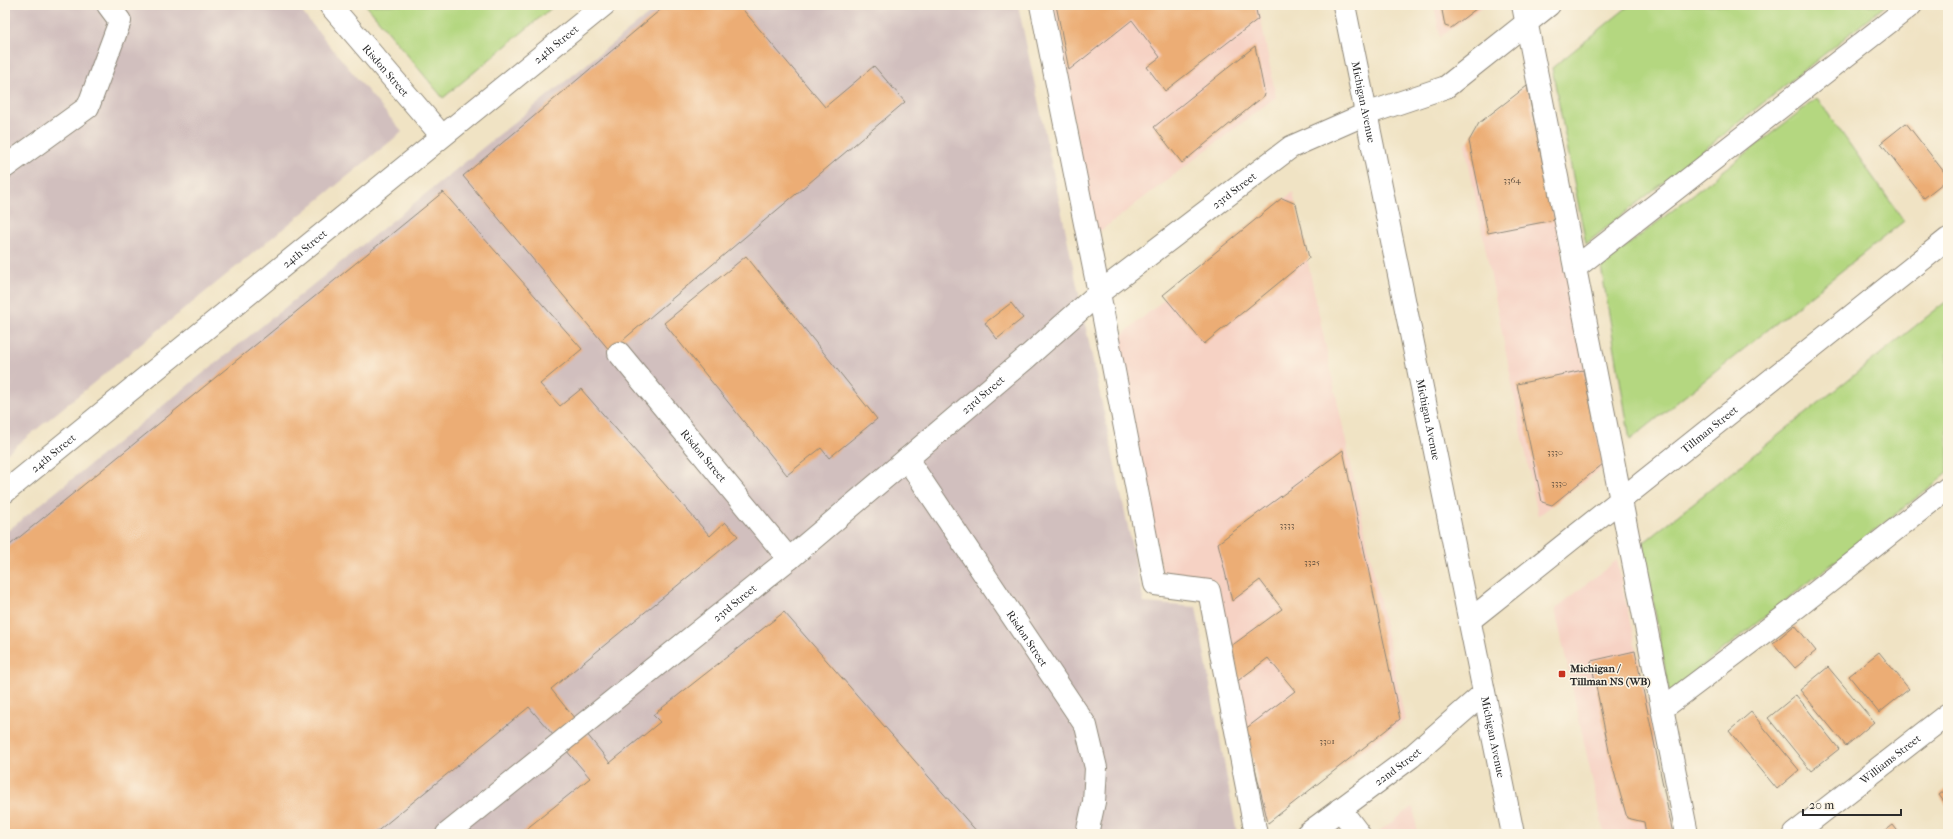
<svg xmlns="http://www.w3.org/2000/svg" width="1953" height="839" viewBox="0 0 1953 839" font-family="'IM FELL French Canon',serif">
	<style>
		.built { fill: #f6d2c4 }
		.industrial { fill: #d1bfbe }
		.green { fill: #b4d780; stroke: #708156 }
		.building { fill: #ecad74 }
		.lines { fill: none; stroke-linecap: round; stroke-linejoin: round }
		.minor-casing { stroke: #8e8778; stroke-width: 24 }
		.major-casing { stroke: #8e8778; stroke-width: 24 }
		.minor { stroke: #fff; stroke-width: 22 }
		.major { stroke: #fff; stroke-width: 22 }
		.poi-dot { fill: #c8321e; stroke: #fcf5e5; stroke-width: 1.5 }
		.labels { text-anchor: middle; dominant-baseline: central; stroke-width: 3; stroke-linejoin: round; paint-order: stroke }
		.number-label { font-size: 9px; fill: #5b4c3d }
		.street-label { font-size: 11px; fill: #2b2b2b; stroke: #fcf5e5 }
		.poi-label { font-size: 11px; font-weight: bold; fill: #2b2b2b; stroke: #fcf5e5; text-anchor: start }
	</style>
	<rect width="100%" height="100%" fill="#fcf5e5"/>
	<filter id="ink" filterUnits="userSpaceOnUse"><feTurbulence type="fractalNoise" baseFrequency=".025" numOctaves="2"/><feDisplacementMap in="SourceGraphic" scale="8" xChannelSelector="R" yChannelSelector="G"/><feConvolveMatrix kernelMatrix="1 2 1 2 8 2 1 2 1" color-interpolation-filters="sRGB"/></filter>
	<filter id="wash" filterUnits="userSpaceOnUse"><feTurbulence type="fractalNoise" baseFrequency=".012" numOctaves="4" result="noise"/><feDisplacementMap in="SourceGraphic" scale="16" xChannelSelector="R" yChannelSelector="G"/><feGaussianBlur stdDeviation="0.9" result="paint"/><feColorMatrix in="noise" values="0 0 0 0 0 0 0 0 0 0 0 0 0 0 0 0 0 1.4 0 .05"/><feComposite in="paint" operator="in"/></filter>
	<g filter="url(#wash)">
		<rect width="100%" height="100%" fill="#f0e3c4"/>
		<!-- built -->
		<g class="built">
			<polygon points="1052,5 1258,5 1276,97 1095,235"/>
			<polygon points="1434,5 1484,5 1440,37"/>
			<polygon points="1528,83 1605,466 1538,516 1465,144"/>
			<polygon points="1293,192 1405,720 1265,821 1216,581 1163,576 1117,339"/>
			<polygon points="1617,560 1675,834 1604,834 1555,609"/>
			<polygon points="1413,807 1418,834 1375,834"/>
		</g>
		<!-- industrial -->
		<g class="industrial">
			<polygon points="5,5 296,5 402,132 5,455"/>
			<polygon points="660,5 1018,5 1144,603 1196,607 1237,834 5,834 5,533"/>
		</g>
		<!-- green -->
		<g class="green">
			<polygon points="366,5 555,5 443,98"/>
			<polygon points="1630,5 1886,5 1586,244 1552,68"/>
			<polygon points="1817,98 1904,221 1630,440 1601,266"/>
			<polygon points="1948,300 1948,473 1669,692 1643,543"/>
		</g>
		<g id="blocks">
			<!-- building -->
			<g class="building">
				<polygon points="666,5 739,5 825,107 874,66 905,102 610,351 463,176"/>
				<polygon points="1056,5 1255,5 1258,19 1165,91 1147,67 1160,57 1132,20 1069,70"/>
				<polygon points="1441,5 1481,5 1451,28 1445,26"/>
				<polygon points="1255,46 1265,95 1182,163 1154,127"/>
				<polygon points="1527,86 1554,220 1488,233 1469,141 1479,123"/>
				<polygon points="1906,123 1948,177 1948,179 1924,198 1881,143"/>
				<polygon points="443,192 582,349 540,384 560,406 581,389 710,536 725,522 738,536 551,689 610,763 660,722 653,715 784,612 979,834 520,834 590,778 529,707 374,834 5,834 5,549"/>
				<polygon points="1282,198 1296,204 1309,258 1204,344 1163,295"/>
				<polygon points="746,256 877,419 829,458 821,448 787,475 664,323"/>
				<polygon points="1011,303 1023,318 997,339 985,323"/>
				<polygon points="1583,370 1603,464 1552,505 1542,502 1517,384"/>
				<polygon points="1343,450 1400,719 1268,823 1254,763 1244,730 1295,691 1268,658 1235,683 1227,649 1282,609 1260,580 1232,601 1218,543"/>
				<polygon points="1795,625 1816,651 1795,668 1773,643"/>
				<polygon points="1635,651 1656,751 1673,834 1646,834 1644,822 1627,818 1611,761 1591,661"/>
				<polygon points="1879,652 1909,689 1879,713 1849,676"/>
				<polygon points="1828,667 1874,722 1846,746 1800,690"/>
				<polygon points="1796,695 1839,749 1811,771 1768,718"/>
				<polygon points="1751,712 1799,770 1777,789 1729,731"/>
				<polygon points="1948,788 1948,807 1939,795"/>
				<polygon points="1893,825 1900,834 1881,834"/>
			</g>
		</g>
	</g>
	<g filter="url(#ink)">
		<use href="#blocks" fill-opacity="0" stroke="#8e8778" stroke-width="1"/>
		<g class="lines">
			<!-- minor casing -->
			<g class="minor-casing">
				<g id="minor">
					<path id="s1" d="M330,5L442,136"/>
					<polyline points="1041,5 1099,293 1155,584 1209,591 1256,834"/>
					<polyline points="1523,5 1687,834"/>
					<polyline points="5,167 88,107 120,21 108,5"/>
					<polyline points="1575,268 1911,5"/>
					<path id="s2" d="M619,353L789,559"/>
					<path id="s3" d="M907,459L1086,726L1096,768L1094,802L1087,834"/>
					<path id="s4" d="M5,492L604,5"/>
					<path id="s5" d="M1470,620L1948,239"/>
					<polyline points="1662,709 1796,608 1948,488"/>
					<polyline points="1340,809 1359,834"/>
					<path id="s6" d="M447,834L789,559L1026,358L1099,293L1291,147L1366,114L1446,87L1549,5"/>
					<path id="s7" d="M1307,834L1411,757L1484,693"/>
					<path id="s8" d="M1794,834L1948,714"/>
				</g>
			</g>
			<!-- major casing -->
			<g class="major-casing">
				<g id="major">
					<path id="s9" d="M1344,5L1513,834"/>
				</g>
			</g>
			<!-- minor -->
			<use href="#minor" class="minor"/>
			<!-- major -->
			<use href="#major" class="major"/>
		</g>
	</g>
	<!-- markers -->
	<rect class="poi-dot" x="1558" y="670" width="8" height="8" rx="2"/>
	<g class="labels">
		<!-- number labels -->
		<g class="number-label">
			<text x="1512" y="180">3364</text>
			<text x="1555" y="452">3330</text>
			<text x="1559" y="483">3330</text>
			<text x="1287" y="525">3333</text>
			<text x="1312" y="562">3325</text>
			<text x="1327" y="741">3301</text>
		</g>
		<!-- street labels -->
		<g class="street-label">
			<text stroke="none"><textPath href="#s4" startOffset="710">24th Street</textPath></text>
			<text stroke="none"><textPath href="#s1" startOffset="86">Risdon Street</textPath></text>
			<text stroke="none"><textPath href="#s9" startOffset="99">Michigan Avenue</textPath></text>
			<text stroke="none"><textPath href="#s6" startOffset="1017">23rd Street</textPath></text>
			<text stroke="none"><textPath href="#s4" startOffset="386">24th Street</textPath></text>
			<text stroke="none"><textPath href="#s6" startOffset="693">23rd Street</textPath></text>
			<text stroke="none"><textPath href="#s9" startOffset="423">Michigan Avenue</textPath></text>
			<text stroke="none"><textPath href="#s5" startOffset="306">Tillman Street</textPath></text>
			<text stroke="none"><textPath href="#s4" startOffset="62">24th Street</textPath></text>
			<text stroke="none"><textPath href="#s2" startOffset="133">Risdon Street</textPath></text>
			<text stroke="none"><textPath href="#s6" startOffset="369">23rd Street</textPath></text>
			<text stroke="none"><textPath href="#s3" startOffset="216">Risdon Street</textPath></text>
			<text stroke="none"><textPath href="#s9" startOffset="747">Michigan Avenue</textPath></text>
			<text stroke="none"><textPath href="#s8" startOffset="122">Williams Street</textPath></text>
			<text stroke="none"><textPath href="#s7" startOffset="113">22nd Street</textPath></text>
		</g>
		<!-- poi labels -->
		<g class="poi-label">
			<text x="1570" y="668">Michigan /<tspan x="1570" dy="13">Tillman NS (WB)</tspan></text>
		</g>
	</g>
	<!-- margin -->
	<rect width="1953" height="839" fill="none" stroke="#fcf5e5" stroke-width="20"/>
	<!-- scale -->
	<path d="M1803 809v6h98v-6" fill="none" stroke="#2b2b2b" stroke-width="2"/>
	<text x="1809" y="809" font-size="12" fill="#2b2b2b" stroke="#fcf5e5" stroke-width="3" paint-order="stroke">20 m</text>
</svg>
